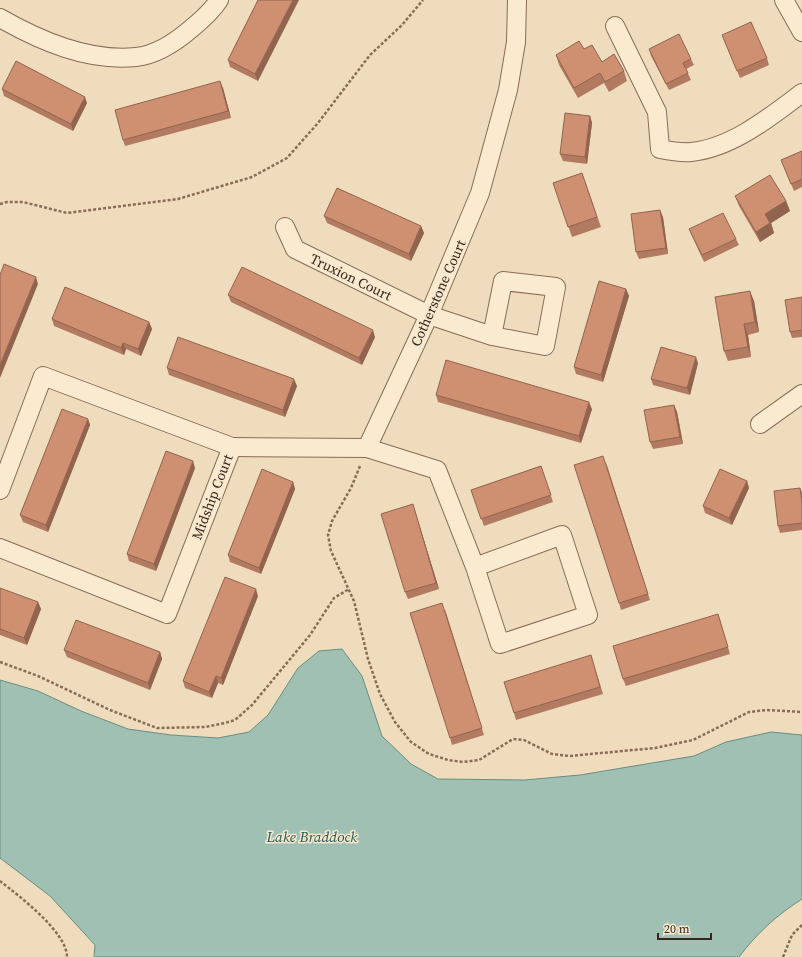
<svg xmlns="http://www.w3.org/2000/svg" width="802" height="957" viewBox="0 0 802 957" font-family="'Source Serif 4',serif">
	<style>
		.water { fill: #a1c0b4; stroke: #688e81 }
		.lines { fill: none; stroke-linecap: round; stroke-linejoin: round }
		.minor-casing { stroke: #886c56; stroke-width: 20 }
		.path { stroke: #886c56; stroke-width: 2.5; stroke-dasharray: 3 2; stroke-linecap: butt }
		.minor { stroke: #faead0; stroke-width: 18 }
		.wall { fill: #b27b61 }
		.shaded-wall { fill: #91644f }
		.building { fill: #cf8f71; stroke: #91644f }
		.labels { text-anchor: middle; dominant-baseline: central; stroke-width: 3; stroke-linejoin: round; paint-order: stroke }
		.street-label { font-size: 14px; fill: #36261b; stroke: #f7e7cd }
		.water-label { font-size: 15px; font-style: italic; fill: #295750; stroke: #f7e7cd }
	</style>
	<rect width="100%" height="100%" fill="#efdcbd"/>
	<path class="water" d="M 342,649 L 362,676 L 382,736 L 411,764 L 438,779 L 525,780 L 580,775 L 694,756 L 726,742 L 771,732 L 802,735 L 802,899 C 777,915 757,933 739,957 L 94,957 L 95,945 L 50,896 L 0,858 L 0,680 L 38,691 L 81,711 L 128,729 L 171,735 L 218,738 L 249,732 L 268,715 L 298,668 L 319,651 Z"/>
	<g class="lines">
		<g class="minor-casing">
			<g id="minor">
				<path d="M 784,0 L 802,32"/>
				<path d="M 0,18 C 40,41 88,62 136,57 C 156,55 177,41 192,28 C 203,19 212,11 219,0"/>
				<path d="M 615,26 L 657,112 L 660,149 C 670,151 680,153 691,152 C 732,148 770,117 802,93"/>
				<path d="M 285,227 L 295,249 L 429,315 L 492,336 L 545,346 L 556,287 L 503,281 L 492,336"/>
				<path d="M 760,424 L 802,394"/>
				<path d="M 232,447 L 367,448 L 429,315 L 480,193 L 508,90 L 516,42 L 517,0"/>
				<path d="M 367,448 L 437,470 L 475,567 L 500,644 L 588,615 L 562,535 L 475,567"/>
				<path d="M 0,490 L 43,376 L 232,447 L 167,614 L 0,548"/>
			</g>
		</g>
		<g class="path">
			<path d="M 0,204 L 7,202 L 23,202 L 67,213 L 178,199 L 252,177 L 287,158 L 318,123 L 370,55 L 402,25 L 423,0"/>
			<path d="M 360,466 L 351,488 L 332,521 L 328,535 L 331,551 L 354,601 L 368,659 L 380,694 L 395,722 L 411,742 L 429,754 L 448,760 L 463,762 L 479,760 L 513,739 L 524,740 L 552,754 L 569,756 L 655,748 L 693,740 L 749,712 L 767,710 L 802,712"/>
			<path d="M 0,662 L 38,676 L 110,710 L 157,728 L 205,727 L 225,723 L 235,720 L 252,705 L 310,635 L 334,598 L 349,589"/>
			<path d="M 0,881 C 19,896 67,932 67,957"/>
			<path d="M 783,957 L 792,935 L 802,925"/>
		</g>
		<use href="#minor" class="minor"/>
	</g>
	<g class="wall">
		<path d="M 258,0 L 258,81 L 230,67 L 228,60 Z"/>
		<path d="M 722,35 L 767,58 L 769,65 L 740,78 Z"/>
		<path d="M 584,49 L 602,62 L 624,71 L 627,81 L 609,92 L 604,83 L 578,98 L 559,65 L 556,55 Z"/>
		<path d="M 649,49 L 691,59 L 694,65 L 686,69 L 691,80 L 669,90 L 651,56 Z"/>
		<path d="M 223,88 L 231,118 L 125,146 L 123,140 Z"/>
		<path d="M 2,89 L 87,103 L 73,131 L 4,96 Z"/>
		<path d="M 590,116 L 592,123 L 587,164 L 563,161 L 560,154 Z"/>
		<path d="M 802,151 L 802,187 L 794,191 L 781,160 Z"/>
		<path d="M 582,173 L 601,227 L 572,237 L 553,183 Z"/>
		<path d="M 735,196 L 786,201 L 790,211 L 771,223 L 774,233 L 760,242 L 739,206 Z"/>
		<path d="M 324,216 L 421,226 L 424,233 L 411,261 L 327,223 Z"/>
		<path d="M 663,217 L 668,254 L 639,259 L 636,252 Z"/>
		<path d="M 689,229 L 736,239 L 739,245 L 704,262 L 692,236 Z"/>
		<path d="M 626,289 L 629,296 L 603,382 L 576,374 L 574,367 Z"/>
		<path d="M 228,295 L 375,337 L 362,365 L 231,302 Z"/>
		<path d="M 802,297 L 802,337 L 792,338 L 790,332 Z"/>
		<path d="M 754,301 L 759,332 L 748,335 L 751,357 L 728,361 L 724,351 Z"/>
		<path d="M 52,319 L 149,322 L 152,329 L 141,356 L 126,349 L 124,355 L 54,326 Z"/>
		<path d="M 698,363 L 690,395 L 653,385 L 651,379 Z"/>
		<path d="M 167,368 L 297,386 L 285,417 L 169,375 Z"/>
		<path d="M 436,395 L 592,409 L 581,443 L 438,402 Z"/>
		<path d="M 674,405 L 677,412 L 683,444 L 653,449 L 650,442 Z"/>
		<path d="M 88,419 L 90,425 L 48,532 L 23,522 L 20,515 Z"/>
		<path d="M 606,462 L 650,600 L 621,610 L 619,603 Z"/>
		<path d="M 541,466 L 553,502 L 484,526 L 471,490 Z"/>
		<path d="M 195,468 L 156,571 L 129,561 L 127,554 Z"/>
		<path d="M 747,481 L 749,488 L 732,525 L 705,513 L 703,506 Z"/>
		<path d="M 293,482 L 295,489 L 261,574 L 230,562 L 228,555 Z"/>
		<path d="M 800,488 L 802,492 L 802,530 L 780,533 L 778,526 Z"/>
		<path d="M 415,511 L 439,589 L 408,599 L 405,592 Z"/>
		<path d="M 0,588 L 38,602 L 41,609 L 27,645 L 0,635 Z"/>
		<path d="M 258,596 L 223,685 L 218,683 L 212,698 L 185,688 L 183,681 Z"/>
		<path d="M 445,609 L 484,735 L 452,745 L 450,738 Z"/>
		<path d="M 718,614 L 730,654 L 626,686 L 623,679 Z"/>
		<path d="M 64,650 L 160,652 L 162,659 L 150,690 L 67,657 Z"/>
		<path d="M 591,655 L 603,694 L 516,720 L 514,713 Z"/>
	</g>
	<g class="shaded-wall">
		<path d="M 293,0 L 299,0 L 258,81 L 255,74 Z"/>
		<path d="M 220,81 L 223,88 L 231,118 L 228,111 Z"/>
		<path d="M 85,97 L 87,103 L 73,131 L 71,124 Z"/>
		<path d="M 590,116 L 592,123 L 587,164 L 585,157 Z"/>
		<path d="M 786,201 L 790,211 L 771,223 L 774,233 L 760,242 L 756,232 L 765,214 Z"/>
		<path d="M 660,210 L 663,217 L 668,254 L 666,248 Z"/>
		<path d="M 421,226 L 424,233 L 411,261 L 409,254 Z"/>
		<path d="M 36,277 L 38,284 L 0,378 L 0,365 Z"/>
		<path d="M 626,289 L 629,296 L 603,382 L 601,375 Z"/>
		<path d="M 750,291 L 754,301 L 759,332 L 755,322 Z"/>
		<path d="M 149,322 L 152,329 L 141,356 L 138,349 Z"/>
		<path d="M 744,324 L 748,335 L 751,357 L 748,347 Z"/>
		<path d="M 373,330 L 375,337 L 362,365 L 359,358 Z"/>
		<path d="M 123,343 L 126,349 L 124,355 L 121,348 Z"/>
		<path d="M 696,357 L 698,363 L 690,395 L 687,388 Z"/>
		<path d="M 294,379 L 297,386 L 285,417 L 283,410 Z"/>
		<path d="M 589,402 L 592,409 L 581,443 L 579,436 Z"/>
		<path d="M 674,405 L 677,412 L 683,444 L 680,437 Z"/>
		<path d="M 88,419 L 90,425 L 48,532 L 46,525 Z"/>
		<path d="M 193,461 L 195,468 L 156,571 L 154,564 Z"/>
		<path d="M 747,481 L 749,488 L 732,525 L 729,518 Z"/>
		<path d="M 293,482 L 295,489 L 261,574 L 259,568 Z"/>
		<path d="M 413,504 L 415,511 L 439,589 L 436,583 Z"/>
		<path d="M 256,589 L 258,596 L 223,685 L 221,678 Z"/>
		<path d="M 38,602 L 41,609 L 27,645 L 24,638 Z"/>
		<path d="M 160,652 L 162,659 L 150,690 L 148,683 Z"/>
		<path d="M 216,676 L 218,683 L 212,698 L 209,692 Z"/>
	</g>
	<g class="building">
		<path d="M 258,0 L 293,0 L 255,74 L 228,60 Z"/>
		<path d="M 751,22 L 767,58 L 737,71 L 722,35 Z"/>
		<path d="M 679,34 L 691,59 L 683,63 L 688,73 L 666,84 L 649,49 Z"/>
		<path d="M 579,41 L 584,49 L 592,45 L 602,62 L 614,54 L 624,71 L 605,82 L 600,73 L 574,88 L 556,55 Z"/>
		<path d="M 16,61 L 85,97 L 71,124 L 2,89 Z"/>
		<path d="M 220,81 L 228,111 L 123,140 L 115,110 Z"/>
		<path d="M 565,113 L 590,116 L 585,157 L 560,154 Z"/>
		<path d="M 802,151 L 802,179 L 791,184 L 781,160 Z"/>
		<path d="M 582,173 L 597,217 L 568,227 L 553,183 Z"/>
		<path d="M 770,175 L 786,201 L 765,214 L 770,223 L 756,232 L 735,196 Z"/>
		<path d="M 337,188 L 421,226 L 409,254 L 324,216 Z"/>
		<path d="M 660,210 L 666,248 L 636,252 L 631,214 Z"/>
		<path d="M 723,213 L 736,239 L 702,255 L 689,229 Z"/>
		<path d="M 4,264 L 36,277 L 0,365 L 0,275 Z"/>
		<path d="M 242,267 L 373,330 L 359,358 L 228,295 Z"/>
		<path d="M 599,281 L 626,289 L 601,375 L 574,367 Z"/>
		<path d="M 65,287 L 149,322 L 138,349 L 123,343 L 121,348 L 52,319 Z"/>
		<path d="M 750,291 L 755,322 L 744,324 L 748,347 L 724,351 L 715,297 Z"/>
		<path d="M 802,297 L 802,330 L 790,332 L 785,300 Z"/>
		<path d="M 178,337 L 294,379 L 283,410 L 167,368 Z"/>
		<path d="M 661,347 L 696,357 L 687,388 L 651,379 Z"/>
		<path d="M 446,360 L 589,402 L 579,436 L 436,395 Z"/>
		<path d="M 674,405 L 680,437 L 650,442 L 644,410 Z"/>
		<path d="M 62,409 L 88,419 L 46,525 L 20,515 Z"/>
		<path d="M 166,451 L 193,461 L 154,564 L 127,554 Z"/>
		<path d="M 603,456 L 648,594 L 619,603 L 574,465 Z"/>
		<path d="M 541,466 L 551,495 L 481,519 L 471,490 Z"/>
		<path d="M 262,469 L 293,482 L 259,568 L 228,555 Z"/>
		<path d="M 720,469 L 747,481 L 729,518 L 703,506 Z"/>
		<path d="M 800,488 L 802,502 L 802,523 L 778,526 L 774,491 Z"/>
		<path d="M 413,504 L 436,583 L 405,592 L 381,514 Z"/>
		<path d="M 225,577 L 256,589 L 221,678 L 216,676 L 209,692 L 183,681 Z"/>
		<path d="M 0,588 L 38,602 L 24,638 L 0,629 Z"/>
		<path d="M 442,603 L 482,728 L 450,738 L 410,613 Z"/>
		<path d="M 718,614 L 728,647 L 623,679 L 613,646 Z"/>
		<path d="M 76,620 L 160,652 L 148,683 L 64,650 Z"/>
		<path d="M 591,655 L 600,687 L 514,713 L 504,682 Z"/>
	</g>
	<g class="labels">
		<g class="street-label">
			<text transform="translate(351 277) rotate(26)">Truxion Court</text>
			<text transform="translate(438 293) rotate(-66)">Cotherstone Court</text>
			<text transform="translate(212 497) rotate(-69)">Midship Court</text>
		</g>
		<g class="water-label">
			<text x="312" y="836">Lake Braddock</text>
		</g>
	</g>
	<path d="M658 933v6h53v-6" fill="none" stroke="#36261b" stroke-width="2"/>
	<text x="664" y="933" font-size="12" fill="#36261b" stroke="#f7e7cd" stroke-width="3" paint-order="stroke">20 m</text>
</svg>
